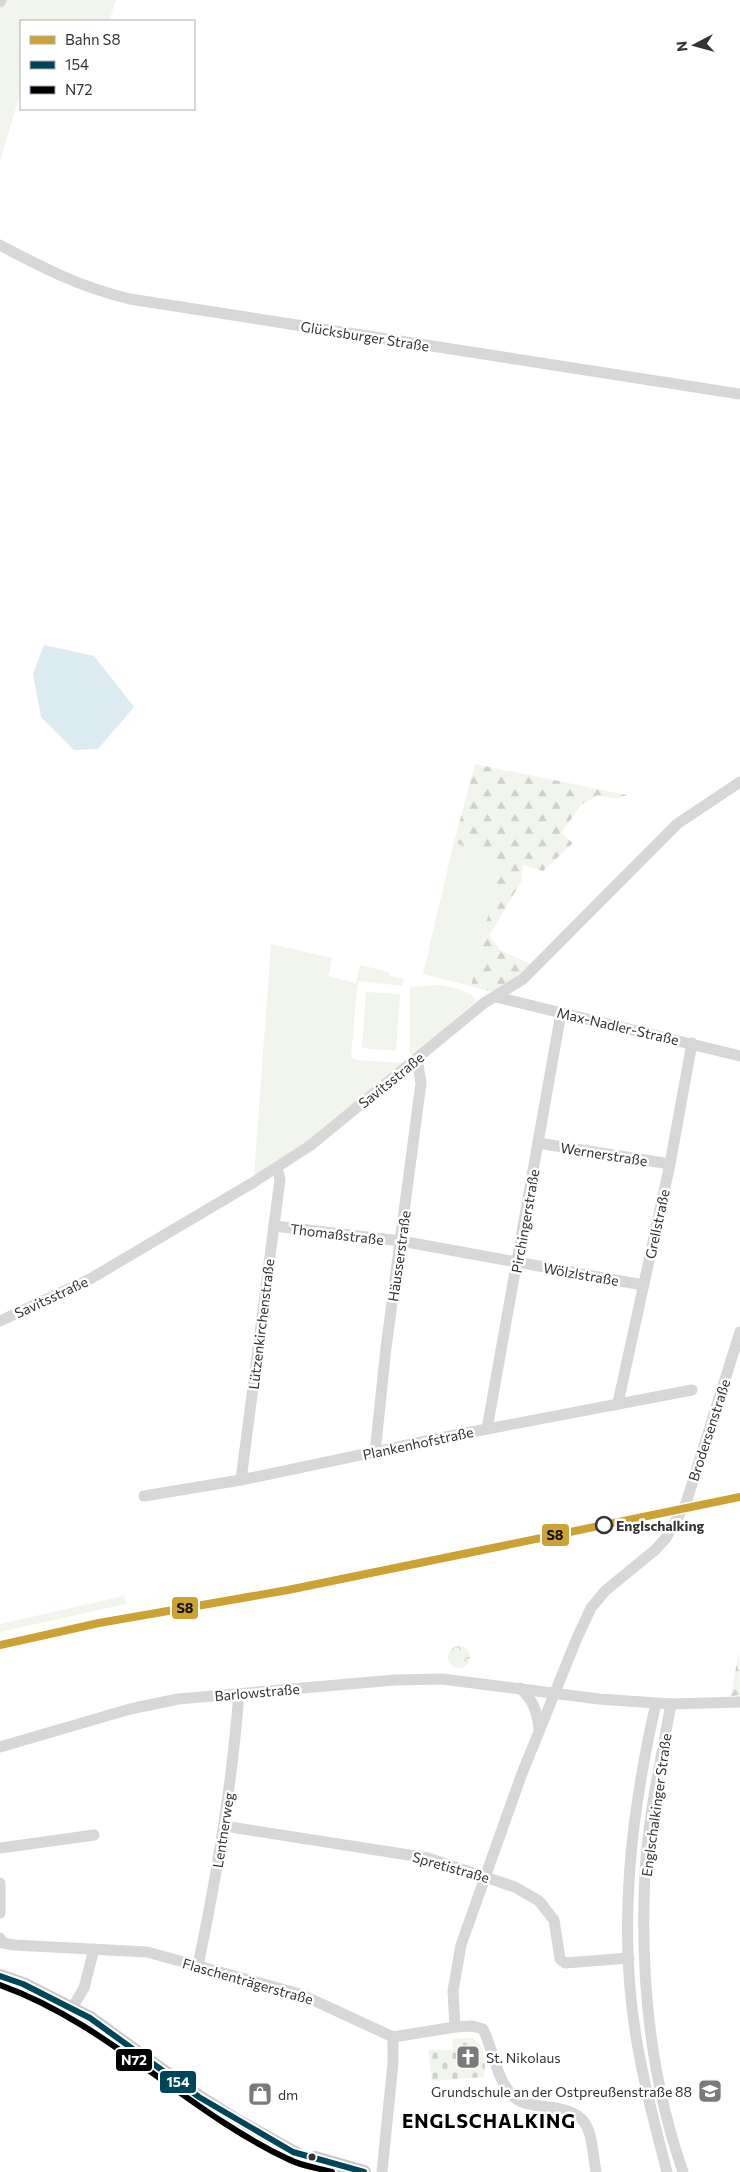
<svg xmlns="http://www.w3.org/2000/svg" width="740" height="2172" viewBox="0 0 740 2172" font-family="Commissioner,sans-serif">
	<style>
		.grass { fill: #f1f5ed }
		.forest { fill: url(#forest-firs) }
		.cemetery { fill: url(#cemetery-stones) }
		.park { fill: url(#park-crowns) }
		.water { fill: #ddebf3 }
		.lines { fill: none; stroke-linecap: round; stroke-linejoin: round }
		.minor { stroke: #d7d7d7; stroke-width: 11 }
		.major { stroke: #cacaca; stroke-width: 14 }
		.bus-1-casing { stroke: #fff; stroke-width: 10 }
		.bus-2-casing { stroke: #fff; stroke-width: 10 }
		.bus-1 { stroke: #00465a; stroke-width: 6 }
		.bus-2 { stroke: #000; stroke-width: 6 }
		.rail-1-casing { stroke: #fff; stroke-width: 11 }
		.rail-1 { stroke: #cca234; stroke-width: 8 }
		.stop-dot { fill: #fff; stroke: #333; stroke-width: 2.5 }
		.bus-dot { fill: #333; stroke: #fff; stroke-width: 2 }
		.labels { text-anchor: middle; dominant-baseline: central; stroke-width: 5; stroke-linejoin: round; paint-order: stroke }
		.street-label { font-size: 14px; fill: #333; stroke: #fff }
		.stop-label { font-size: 14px; font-weight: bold; fill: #333; stroke: #fff; text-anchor: start }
		.poi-label { font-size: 14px; fill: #333; stroke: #fff; text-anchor: start }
		.district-label { font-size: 19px; font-weight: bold; letter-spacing: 1px; fill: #000; stroke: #fff }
		.line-badge { stroke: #fff; stroke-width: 2 }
		.badge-label { font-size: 14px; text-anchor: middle; font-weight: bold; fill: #fff }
		.pale-badge-label { font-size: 14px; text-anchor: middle; font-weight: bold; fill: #111 }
	</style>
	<defs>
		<pattern id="forest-firs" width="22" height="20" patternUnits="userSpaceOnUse" patternTransform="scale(1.25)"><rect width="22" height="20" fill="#f1f5ed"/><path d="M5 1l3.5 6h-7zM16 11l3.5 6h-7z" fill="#cfd2cc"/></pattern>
		<pattern id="cemetery-stones" width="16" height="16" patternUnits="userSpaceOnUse" patternTransform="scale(1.25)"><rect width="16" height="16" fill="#f1f5ed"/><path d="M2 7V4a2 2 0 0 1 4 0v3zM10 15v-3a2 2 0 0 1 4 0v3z" fill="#cfd2cc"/></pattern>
		<pattern id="park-crowns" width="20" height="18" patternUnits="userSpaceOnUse" patternTransform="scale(1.25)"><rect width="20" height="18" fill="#f1f5ed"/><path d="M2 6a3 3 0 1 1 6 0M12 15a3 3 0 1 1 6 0" fill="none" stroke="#cfd2cc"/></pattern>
	</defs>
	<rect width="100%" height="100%" fill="#fff"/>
	<g class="grass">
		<path d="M 4,0 L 116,0 L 109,21 L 21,21 L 21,90 L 15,88 L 21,91 L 0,161 L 0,9 Z"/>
		<path d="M 454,842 L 501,862 L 471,986 L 423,974 Z"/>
		<path d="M 271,944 L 332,958 L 328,976 L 356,983 L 360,965 L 389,972 L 389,976 L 404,979 L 402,986 L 359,981 L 357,988 L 351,1057 L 356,1060 L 404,1063 L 308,1141 L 254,1177 Z"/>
		<path d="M 441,985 C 452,988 472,990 476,1001 L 410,1058 L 410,987 Z"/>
		<path d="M 366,992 L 400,994 L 396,1051 L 362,1048 Z"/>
		<path d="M 124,1596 L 126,1604 L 0,1632 L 0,1624 Z"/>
	</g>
	<g class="forest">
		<path d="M 475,764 L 627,795 L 616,799 L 598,795 L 581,805 L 561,833 L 573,843 L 543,871 L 523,865 L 521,882 L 489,936 L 500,950 L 532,965 L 497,993 L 471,986 L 501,862 L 454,842 Z"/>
		<path d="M 739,1650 L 740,1695 L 731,1696 Z"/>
	</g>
	<path class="cemetery" d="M 472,2038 C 486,2045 486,2063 484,2077 L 432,2081 L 428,2050 L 453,2050 L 452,2039 Z"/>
	<circle class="park" cx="459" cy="1657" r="11"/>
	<path class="water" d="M 44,645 L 94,656 L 134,707 L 98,749 L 74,750 L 41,717 L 33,674 Z"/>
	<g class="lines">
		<g class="minor">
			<path d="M 0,2 L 1,0"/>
			<path d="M 0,245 C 45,269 80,287 130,299 L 740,394"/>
			<path d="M 496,997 L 740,1056"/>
			<path d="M 538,1143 L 670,1164"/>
			<path d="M 274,1226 L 401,1241 L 643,1285"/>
			<path d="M 0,1321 L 90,1279 L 254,1182 L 311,1145 L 484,1003 L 523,979 L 677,824 L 740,782"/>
			<path d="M 618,1403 L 670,1164 L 692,1043"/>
			<path d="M 487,1429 L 561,1013"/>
			<path d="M 375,1453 L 386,1348 L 421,1083 L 417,1059"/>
			<path d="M 241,1480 L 280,1179 L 277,1168"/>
			<path d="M 144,1496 L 241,1480 L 445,1437 L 692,1390"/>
			<path d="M 520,1688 C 533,1700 537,1711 539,1728"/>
			<path d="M 656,1703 C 631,1813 617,1929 637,2042 C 644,2086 656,2129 667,2172"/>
			<path d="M 671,1704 C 661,1760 648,1816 645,1873 C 640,1972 650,2077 683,2172"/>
			<path d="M 0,1747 L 130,1709 L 178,1699 L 395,1680 L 442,1679 L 599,1699 L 671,1704 L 740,1702"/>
			<path d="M 224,1826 L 428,1858 L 515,1887 L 539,1901 L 554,1920 L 560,1959 L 565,1963 L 629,1958"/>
			<path d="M 0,1848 L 94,1835"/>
			<path d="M 0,1883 L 0,1913"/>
			<path d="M 0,1938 L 3,1943 L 14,1945 L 147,1952 L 300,1994 L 393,2037 L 455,2027 L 472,2026 L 483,2029 C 494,2051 496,2081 515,2098 C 522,2104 533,2105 541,2106 C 593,2111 589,2127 596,2172"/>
			<path d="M 198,1965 C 217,1875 232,1785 239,1693"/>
			<path d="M 72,2008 L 84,1988 L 94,1949"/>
			<path d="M 455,2027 L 453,1991 L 461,1945 L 521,1776 L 577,1638 L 591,1608 L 605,1591 L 655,1550 L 666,1538 L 686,1503 L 740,1332"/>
			<path d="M 382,2172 L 393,2063 L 393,2037"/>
		</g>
		<g class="major">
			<path d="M 0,1976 L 23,1984 L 90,2018 L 199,2097 L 234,2119 L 329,2172"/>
			<path d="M 315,2158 L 364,2172"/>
		</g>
		<g class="bus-1-casing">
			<path id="bus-1" d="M 0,1976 L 23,1984 L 90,2018 L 199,2097 L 293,2152 L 364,2172"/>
		</g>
		<g class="bus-2-casing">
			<path id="bus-2" d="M 0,1985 C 107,2023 186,2111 288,2159 C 301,2166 318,2168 332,2172"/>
		</g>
		<use href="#bus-1" class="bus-1"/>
		<use href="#bus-2" class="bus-2"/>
		<g class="rail-1-casing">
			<path id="rail-1" d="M 0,1645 L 99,1623 L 288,1590 L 740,1497"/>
		</g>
		<use href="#rail-1" class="rail-1"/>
	</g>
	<defs>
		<g id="church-square" transform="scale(1.25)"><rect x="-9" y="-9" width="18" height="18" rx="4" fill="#7a7a7a" stroke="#fff"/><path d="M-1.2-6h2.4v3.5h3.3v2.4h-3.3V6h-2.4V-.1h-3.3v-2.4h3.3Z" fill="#fff"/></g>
		<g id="school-square" transform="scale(1.25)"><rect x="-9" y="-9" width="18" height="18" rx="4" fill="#7a7a7a" stroke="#fff"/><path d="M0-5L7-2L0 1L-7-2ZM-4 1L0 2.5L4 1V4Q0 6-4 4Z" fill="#fff"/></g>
		<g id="shop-square" transform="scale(1.25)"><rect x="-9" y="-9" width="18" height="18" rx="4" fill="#7a7a7a" stroke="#fff"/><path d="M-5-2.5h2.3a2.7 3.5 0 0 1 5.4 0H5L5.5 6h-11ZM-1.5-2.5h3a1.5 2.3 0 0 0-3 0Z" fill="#fff"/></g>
	</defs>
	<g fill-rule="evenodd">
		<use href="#church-square" x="468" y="2057"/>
		<use href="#school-square" x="710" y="2091"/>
		<use href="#shop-square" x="260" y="2094"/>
	</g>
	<circle class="stop-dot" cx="604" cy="1525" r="8"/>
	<circle class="bus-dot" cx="312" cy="2157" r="4.5"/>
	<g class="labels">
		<g class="street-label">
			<text transform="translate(365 336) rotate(9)">Glücksburger Straße</text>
			<text transform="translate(618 1026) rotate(13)">Max-Nadler-Straße</text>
			<text transform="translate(391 1080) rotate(-39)">Savitsstraße</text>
			<text transform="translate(604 1154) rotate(9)">Wernerstraße</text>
			<text transform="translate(525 1221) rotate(-80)">Pirchingerstraße</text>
			<text transform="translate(657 1224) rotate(-78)">Grellstraße</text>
			<text transform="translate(337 1234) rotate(7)">Thomaßstraße</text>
			<text transform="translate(399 1256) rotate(-82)">Häusserstraße</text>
			<text transform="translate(581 1274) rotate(10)">Wölzlstraße</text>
			<text transform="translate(51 1297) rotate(-25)">Savitsstraße</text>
			<text transform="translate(261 1324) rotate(-83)">Lützenkirchenstraße</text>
			<text transform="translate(709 1430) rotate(-72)">Brodersenstraße</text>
			<text transform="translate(418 1443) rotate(-12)">Plankenhofstraße</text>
			<text transform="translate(257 1692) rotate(-5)">Barlowstraße</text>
			<text transform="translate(656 1805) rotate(-82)">Englschalkinger Straße</text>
			<text transform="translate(223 1830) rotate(-81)">Lentnerweg</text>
			<text transform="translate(451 1867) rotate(16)">Spretistraße</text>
			<text transform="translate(248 1981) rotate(16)">Flaschenträgerstraße</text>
		</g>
		<g class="stop-label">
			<text x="616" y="1525">Englschalking</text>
		</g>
		<g class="poi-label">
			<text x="486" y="2057">St. Nikolaus</text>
			<text x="692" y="2091" text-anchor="end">Grundschule an der Ostpreußenstraße 88</text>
			<text x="278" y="2094">dm</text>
		</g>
		<g class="district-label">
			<text x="489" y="2120">ENGLSCHALKING</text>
		</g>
	</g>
	<g class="line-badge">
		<rect x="541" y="1523" width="29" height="24" rx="5" fill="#cca234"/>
		<rect x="171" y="1596" width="28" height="24" rx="5" fill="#cca234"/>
		<rect x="115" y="2048" width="38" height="24" rx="5" fill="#000"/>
		<rect x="159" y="2070" width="38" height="24" rx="5" fill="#00465a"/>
	</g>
	<g class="badge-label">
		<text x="134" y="2065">N72</text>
		<text x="178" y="2087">154</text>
	</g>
	<g class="pale-badge-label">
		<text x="555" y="1540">S8</text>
		<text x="185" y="1613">S8</text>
	</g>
	<rect x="20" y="20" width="175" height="90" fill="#ffffff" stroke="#adadad"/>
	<rect x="30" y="36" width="25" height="8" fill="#cca234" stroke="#adadad"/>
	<text x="65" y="45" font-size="15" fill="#333333">Bahn S8</text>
	<rect x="30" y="61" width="25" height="8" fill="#00465a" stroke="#adadad"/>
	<text x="65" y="70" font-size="15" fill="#333333">154</text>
	<rect x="30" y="86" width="25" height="8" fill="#000000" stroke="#adadad"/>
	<text x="65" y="95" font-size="15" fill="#333333">N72</text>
	<g transform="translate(695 45) rotate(264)" stroke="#ffffff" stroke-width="4" paint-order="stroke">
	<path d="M0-4L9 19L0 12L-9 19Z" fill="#333333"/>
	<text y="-8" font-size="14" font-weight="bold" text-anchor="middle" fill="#333333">N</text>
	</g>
</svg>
